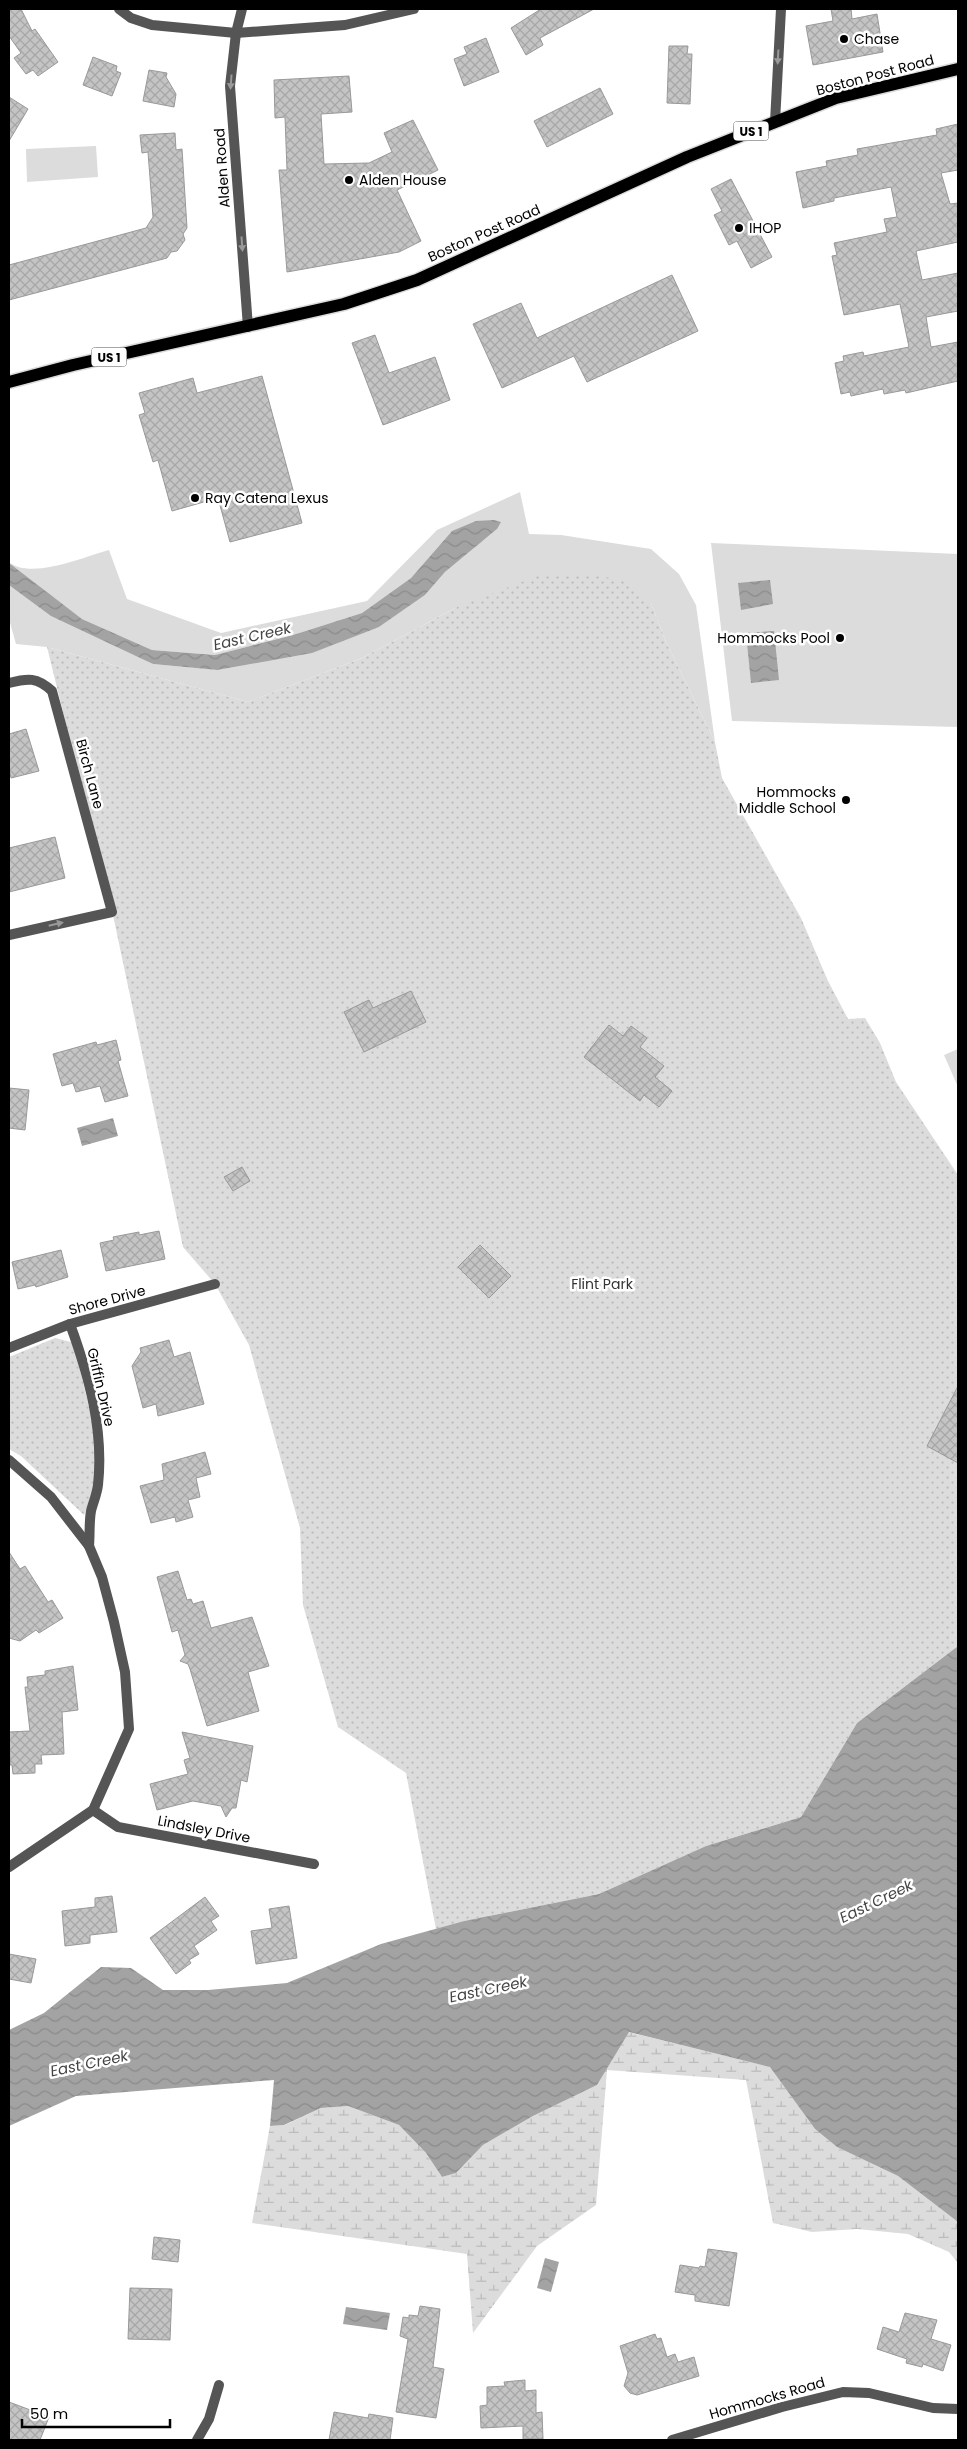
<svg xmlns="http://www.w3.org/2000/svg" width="967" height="2449" viewBox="0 0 967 2449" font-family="Poppins,sans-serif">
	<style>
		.grass { fill: #dcdcdc }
		.wetland { fill: url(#wetland-marsh) }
		.park { fill: url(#park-dots) }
		.water { fill: url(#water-waves) }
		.building { fill: url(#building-cross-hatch); stroke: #999 }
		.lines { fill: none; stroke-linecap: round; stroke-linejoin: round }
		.primary-casing { stroke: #dbdbdb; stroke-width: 15 }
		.street { stroke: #555; stroke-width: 10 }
		.primary { stroke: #000; stroke-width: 12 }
		.oneway { fill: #999 }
		.poi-dot { fill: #000; stroke: #fff; stroke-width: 2 }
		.labels { text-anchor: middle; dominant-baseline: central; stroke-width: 5; stroke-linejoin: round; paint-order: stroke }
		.shield { fill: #fff; stroke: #4c4c4c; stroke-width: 1 }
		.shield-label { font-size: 12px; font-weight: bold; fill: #000 }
		.poi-label { font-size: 14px; fill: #000; stroke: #fff; text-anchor: start }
		.street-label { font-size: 14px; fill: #000; stroke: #fff }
		.park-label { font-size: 14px; fill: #333; stroke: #fff }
		.water-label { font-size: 15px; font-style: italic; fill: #444; stroke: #fff }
	</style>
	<defs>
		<pattern id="wetland-marsh" width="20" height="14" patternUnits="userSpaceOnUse" patternTransform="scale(1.25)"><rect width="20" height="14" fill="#dcdcdc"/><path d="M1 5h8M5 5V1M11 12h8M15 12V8" fill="none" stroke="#bbb"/></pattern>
		<pattern id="park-dots" width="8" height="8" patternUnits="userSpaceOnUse" patternTransform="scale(1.25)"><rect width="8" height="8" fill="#dcdcdc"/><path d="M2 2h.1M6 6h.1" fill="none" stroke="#bbb" stroke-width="1.8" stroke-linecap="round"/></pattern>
		<pattern id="water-waves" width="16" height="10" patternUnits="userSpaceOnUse" patternTransform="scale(1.25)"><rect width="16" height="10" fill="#a3a3a3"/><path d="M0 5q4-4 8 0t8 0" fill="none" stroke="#8b8b8b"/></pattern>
		<pattern id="building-cross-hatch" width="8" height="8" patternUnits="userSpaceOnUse" patternTransform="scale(1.25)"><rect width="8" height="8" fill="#c4c4c4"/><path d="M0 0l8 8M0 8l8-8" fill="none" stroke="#a7a7a7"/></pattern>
	</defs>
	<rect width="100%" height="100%" fill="#fff"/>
	<g class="grass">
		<path d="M 96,146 L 98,177 L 27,182 L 26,149 Z"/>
		<path d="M 520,492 L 529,534 L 561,535 L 651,549 L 679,574 L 696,605 L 715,742 L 666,642 L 651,603 L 457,607 L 362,658 L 248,702 L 47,647 L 16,644 L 9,619 L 9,585 L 153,664 L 217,670 L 379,627 L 425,595 L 445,572 L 497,529 L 452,531 L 411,578 L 362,613 L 293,635 L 215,655 L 152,650 L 82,619 L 15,570 L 9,562 C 30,580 84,557 109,550 L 127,599 L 221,633 L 367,601 L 437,530 Z"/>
		<path d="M 711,543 L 958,554 L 958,727 L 732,721 Z"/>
		<path d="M 958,1049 L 958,1087 L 944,1055 Z"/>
	</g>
	<path class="wetland" d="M 628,2032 L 771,2067 L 815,2129 L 837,2147 L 898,2176 L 958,2222 L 958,2263 L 949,2252 L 908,2234 L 857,2229 L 812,2232 L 773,2223 L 746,2080 L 607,2070 L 596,2205 L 537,2246 L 473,2333 L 467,2254 L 252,2223 L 270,2126 L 285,2125 L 321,2108 L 348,2106 L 399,2125 L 426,2153 L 442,2177 L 456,2173 L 483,2145 L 533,2116 L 597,2085 Z"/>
	<g class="park">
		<path d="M 542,574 L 599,576 L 627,581 L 651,603 L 666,642 L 715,742 L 722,778 L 801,918 L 828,981 L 848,1019 L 865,1018 L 880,1043 L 896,1082 L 958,1175 L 958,1646 L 857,1723 L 801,1817 L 706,1846 L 599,1894 L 464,1921 L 436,1929 L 406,1773 L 338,1727 L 303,1605 L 300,1528 L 249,1345 L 215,1284 L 183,1247 L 113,915 L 47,647 L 248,702 L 362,658 L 457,607 Z"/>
		<path d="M 55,1338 L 71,1342 L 75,1349 L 95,1432 L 95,1487 L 84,1515 L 21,1456 L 9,1449 L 9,1357 Z"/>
	</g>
	<g class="water">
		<path d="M 494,520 L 501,522 L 497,529 L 445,572 L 425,595 L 379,627 L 312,653 L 217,670 L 153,664 L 51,616 L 9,585 L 9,563 L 82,619 L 152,650 L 215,655 L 293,635 L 362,613 L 411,578 L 452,531 L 476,521 Z"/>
		<path d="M 770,580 L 773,604 L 741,610 L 738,583 Z"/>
		<path d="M 774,631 L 779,680 L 751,683 L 746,633 Z"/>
		<path d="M 113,1118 L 118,1136 L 82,1146 L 77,1128 Z"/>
		<path d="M 958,1646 L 958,2222 L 898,2176 L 837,2147 L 815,2129 L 770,2067 L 629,2032 L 597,2085 L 533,2116 L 483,2145 L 456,2173 L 442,2177 L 426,2153 L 399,2125 L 348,2106 L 321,2108 L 284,2125 L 270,2126 L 274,2080 L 76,2096 L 9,2126 L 9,2030 L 44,2013 L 101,1967 L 131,1968 L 163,1990 L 208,1990 L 287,1983 L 381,1944 L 464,1921 L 599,1894 L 706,1846 L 801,1817 L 857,1723 Z"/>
		<path d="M 545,2258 L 559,2262 L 551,2292 L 537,2288 Z"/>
		<path d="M 346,2307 L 390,2313 L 387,2330 L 343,2324 Z"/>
	</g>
	<g class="building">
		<path d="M 9,9 L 21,9 L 32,31 L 35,29 L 58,62 L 38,76 L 33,70 L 26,74 L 14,58 L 21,53 L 9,36 Z"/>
		<path d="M 541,9 L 594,9 L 540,38 L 543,45 L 526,55 L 511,28 Z"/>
		<path d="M 831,9 L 851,9 L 852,19 L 877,14 L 883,52 L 813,65 L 806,26 L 833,21 Z"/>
		<path d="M 486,38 L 499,72 L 464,86 L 454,59 L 467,54 L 464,47 Z"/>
		<path d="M 669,46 L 688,46 L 687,54 L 692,54 L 690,104 L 667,103 Z"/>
		<path d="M 93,57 L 117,66 L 116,71 L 121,73 L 112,96 L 83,85 Z"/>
		<path d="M 149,70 L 167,73 L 166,77 L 176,94 L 174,107 L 143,101 Z"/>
		<path d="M 349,76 L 352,112 L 321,114 L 324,164 L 369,163 L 392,152 L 384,133 L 413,120 L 438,170 L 397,190 L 421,241 L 399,252 L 287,272 L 279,170 L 287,170 L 285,117 L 275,118 L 274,80 Z"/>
		<path d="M 600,88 L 613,114 L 547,147 L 534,121 Z"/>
		<path d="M 9,97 L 28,109 L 9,141 Z"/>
		<path d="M 958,124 L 958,170 L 941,173 L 950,204 L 958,203 L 958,242 L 916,251 L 922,280 L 958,273 L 958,311 L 926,317 L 931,347 L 958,342 L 958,381 L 906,393 L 905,390 L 884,394 L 883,389 L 851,396 L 850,392 L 841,394 L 835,363 L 844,361 L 843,356 L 863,352 L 864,356 L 909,347 L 900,304 L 844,315 L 832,256 L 837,255 L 834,243 L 887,232 L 884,219 L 897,217 L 891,187 L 834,198 L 834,201 L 803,208 L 796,172 L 827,166 L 826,161 L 858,155 L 857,149 L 937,135 L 936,129 Z"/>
		<path d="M 175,133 L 176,150 L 182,149 L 187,228 L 183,234 L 185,240 L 177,251 L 171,252 L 167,258 L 9,300 L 9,265 L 146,228 L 153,217 L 148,152 L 142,153 L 140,135 Z"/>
		<path d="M 731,179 L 772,257 L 751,268 L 737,241 L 729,245 L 714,215 L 722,211 L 711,189 Z"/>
		<path d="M 672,275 L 698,331 L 587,382 L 574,356 L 502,388 L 473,324 L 521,303 L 537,338 Z"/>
		<path d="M 375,335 L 389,373 L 435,357 L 450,400 L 383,425 L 352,343 Z"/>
		<path d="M 262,376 L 302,523 L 230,542 L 218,498 L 172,511 L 158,460 L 153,462 L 139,415 L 145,413 L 139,393 L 193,378 L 197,393 Z"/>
		<path d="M 26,729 L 39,771 L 11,778 L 9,769 L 9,734 Z"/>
		<path d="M 55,837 L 65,878 L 9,892 L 9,848 Z"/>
		<path d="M 411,991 L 426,1022 L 364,1052 L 344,1012 L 369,1000 L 373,1008 Z"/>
		<path d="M 609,1025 L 623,1036 L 631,1026 L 647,1038 L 640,1047 L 664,1066 L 655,1077 L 672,1091 L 659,1107 L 644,1095 L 640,1101 L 584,1057 Z"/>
		<path d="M 116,1040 L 121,1060 L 118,1061 L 128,1096 L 105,1102 L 100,1086 L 76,1092 L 73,1083 L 62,1086 L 53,1054 L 96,1042 L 97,1045 Z"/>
		<path d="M 9,1088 L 29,1090 L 25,1130 L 9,1128 Z"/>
		<path d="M 242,1167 L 250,1181 L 233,1191 L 224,1177 Z"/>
		<path d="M 159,1231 L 165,1259 L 106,1271 L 100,1243 L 114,1240 L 113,1237 L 139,1232 L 139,1235 Z"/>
		<path d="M 480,1245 L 511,1276 L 489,1298 L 458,1267 Z"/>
		<path d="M 61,1250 L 68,1277 L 36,1287 L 35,1285 L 18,1289 L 12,1262 Z"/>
		<path d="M 169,1340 L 174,1357 L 190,1352 L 204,1404 L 158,1416 L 156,1404 L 143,1408 L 132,1366 L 141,1352 L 140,1348 Z"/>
		<path d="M 958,1386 L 958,1463 L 927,1446 Z"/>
		<path d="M 205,1452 L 211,1474 L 196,1478 L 200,1497 L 188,1500 L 193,1517 L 176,1522 L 175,1517 L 151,1523 L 140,1486 L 164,1480 L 162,1464 Z"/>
		<path d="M 9,1552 L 20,1569 L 25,1566 L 48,1602 L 52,1600 L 63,1618 L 39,1633 L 36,1630 L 20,1641 L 9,1638 Z"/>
		<path d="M 178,1571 L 187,1600 L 191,1599 L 193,1604 L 203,1601 L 211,1628 L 252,1617 L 269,1666 L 248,1672 L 259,1711 L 207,1726 L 190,1669 L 188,1664 L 180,1661 L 185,1655 L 178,1630 L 172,1632 L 157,1577 Z"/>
		<path d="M 73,1666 L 78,1710 L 62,1712 L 64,1754 L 41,1755 L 42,1764 L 35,1764 L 35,1773 L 13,1774 L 12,1765 L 10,1765 L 9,1732 L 30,1731 L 25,1687 L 28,1687 L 27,1677 L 45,1675 L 45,1671 Z"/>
		<path d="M 182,1732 L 253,1746 L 247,1782 L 241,1780 L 236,1808 L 232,1808 L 226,1817 L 221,1806 L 193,1801 L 157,1810 L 150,1784 L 188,1774 L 184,1760 L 190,1758 Z"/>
		<path d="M 112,1896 L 117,1932 L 90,1935 L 90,1943 L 65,1946 L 62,1911 L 95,1907 L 95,1898 Z"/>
		<path d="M 205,1897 L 219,1916 L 211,1921 L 217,1930 L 194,1946 L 199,1954 L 189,1960 L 191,1963 L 176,1974 L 150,1938 Z"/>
		<path d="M 289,1906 L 297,1958 L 256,1964 L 251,1931 L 272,1928 L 269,1909 Z"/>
		<path d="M 9,1954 L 36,1959 L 31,1983 L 9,1979 Z"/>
		<path d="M 154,2237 L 180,2240 L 178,2262 L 152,2259 Z"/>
		<path d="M 708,2249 L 737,2253 L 729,2306 L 695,2301 L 695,2295 L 675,2292 L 680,2265 L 699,2268 L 700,2266 L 705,2267 Z"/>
		<path d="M 130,2288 L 172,2289 L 170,2340 L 128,2339 Z"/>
		<path d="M 420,2306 L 440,2309 L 433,2367 L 444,2369 L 436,2418 L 396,2412 L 408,2339 L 400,2336 L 403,2317 L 409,2318 L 409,2315 L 418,2316 Z"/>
		<path d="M 905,2313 L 937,2320 L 931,2339 L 951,2345 L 943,2371 L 923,2364 L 922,2367 L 906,2363 L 907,2359 L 877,2349 L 883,2327 L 899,2332 Z"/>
		<path d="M 655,2334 L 657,2339 L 661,2338 L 667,2357 L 675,2354 L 678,2362 L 694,2357 L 699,2376 L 637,2395 L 630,2393 L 624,2386 L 628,2373 L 620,2346 Z"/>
		<path d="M 525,2380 L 525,2391 L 536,2390 L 536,2413 L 542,2412 L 543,2439 L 523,2439 L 523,2426 L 481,2428 L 480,2406 L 487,2405 L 487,2387 L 505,2386 L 504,2382 Z"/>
		<path d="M 9,2402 L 49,2417 L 40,2440 L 9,2440 Z"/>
		<path d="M 334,2412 L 368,2418 L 369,2414 L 393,2418 L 390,2440 L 329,2440 Z"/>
	</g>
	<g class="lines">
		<g class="primary-casing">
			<path id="primary" d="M 9,382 L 73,365 L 344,304 L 417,280 L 687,157 L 836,98 L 958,69"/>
		</g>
		<g class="street">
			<path d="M 119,9 L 131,18 L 152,25 L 236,33 L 345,25 L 414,9"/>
			<path d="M 242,9 L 236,33 L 230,86 L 248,327"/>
			<path d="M 775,122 L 781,9"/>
			<path d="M 9,683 C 28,678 37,677 52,691 L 112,912 L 9,935"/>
			<path d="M 70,1324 C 89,1376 104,1430 98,1485 C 97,1494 93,1503 91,1511 C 89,1522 90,1535 89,1546"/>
			<path d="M 9,1348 L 70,1324 L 215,1284"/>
			<path d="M 9,1460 L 51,1497 L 89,1546 L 102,1577 L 114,1622 L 125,1672 L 129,1729 L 93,1810 L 9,1867"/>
			<path d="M 93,1810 L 118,1827 L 314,1864"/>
			<path d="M 197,2440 L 209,2419 L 219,2385"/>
			<path d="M 672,2440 L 782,2407 L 843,2392 L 869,2393 L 933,2408 L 958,2409"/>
		</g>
		<use href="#primary" class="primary"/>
	</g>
	<defs><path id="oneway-solid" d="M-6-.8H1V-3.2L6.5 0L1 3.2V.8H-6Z" transform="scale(1.25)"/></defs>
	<g class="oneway">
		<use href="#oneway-solid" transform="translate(778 57) rotate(93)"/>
		<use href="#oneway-solid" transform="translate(231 82) rotate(94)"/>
		<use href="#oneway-solid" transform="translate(242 244) rotate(86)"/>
		<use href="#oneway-solid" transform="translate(56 924) rotate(-13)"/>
	</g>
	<g class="poi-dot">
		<circle cx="844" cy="39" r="5"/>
		<circle cx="349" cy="180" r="5"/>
		<circle cx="739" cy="228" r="5"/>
		<circle cx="195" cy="498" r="5"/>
		<circle cx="840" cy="638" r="5"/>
		<circle cx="846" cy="800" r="5"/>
	</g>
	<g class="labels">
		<g class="shield">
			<rect x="733.5" y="121.5" width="35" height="19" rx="4"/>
			<rect x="91.5" y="347.5" width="35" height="19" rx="4"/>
		</g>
		<g class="shield-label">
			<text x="751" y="131">US 1</text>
			<text x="109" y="357">US 1</text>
		</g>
		<g class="poi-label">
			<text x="854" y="39">Chase</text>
			<text x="359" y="180">Alden House</text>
			<text x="749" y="228">IHOP</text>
			<text x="205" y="498">Ray Catena Lexus</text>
			<text x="830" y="638" text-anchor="end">Hommocks Pool</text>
			<text x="836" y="792" text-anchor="end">Hommocks<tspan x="836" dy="16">Middle School</tspan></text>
		</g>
		<g class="street-label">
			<text transform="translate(875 75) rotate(-15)">Boston Post Road</text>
			<text transform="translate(222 168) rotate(-94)">Alden Road</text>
			<text transform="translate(484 233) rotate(-24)">Boston Post Road</text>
			<text transform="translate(90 774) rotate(75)">Birch Lane</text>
			<text transform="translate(107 1300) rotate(-15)">Shore Drive</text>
			<text transform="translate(101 1387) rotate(77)">Griffin Drive</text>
			<text transform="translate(204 1829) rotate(11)">Lindsley Drive</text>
			<text transform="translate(767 2398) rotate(-16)">Hommocks Road</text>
		</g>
		<g class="park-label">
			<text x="602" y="1284">Flint Park</text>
		</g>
		<g class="water-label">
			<text transform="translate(252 636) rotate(-13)">East Creek</text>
			<text transform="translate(876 1901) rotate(-26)">East Creek</text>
			<text transform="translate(488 1989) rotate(-12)">East Creek</text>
			<text transform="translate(89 2063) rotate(-12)">East Creek</text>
		</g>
	</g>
	<rect width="967" height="2449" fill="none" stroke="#000000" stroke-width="20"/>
	<path d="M22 2419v8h148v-8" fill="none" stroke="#000000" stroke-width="2.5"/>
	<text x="30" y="2419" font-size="15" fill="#000000" stroke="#ffffff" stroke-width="4" paint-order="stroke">50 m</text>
</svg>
